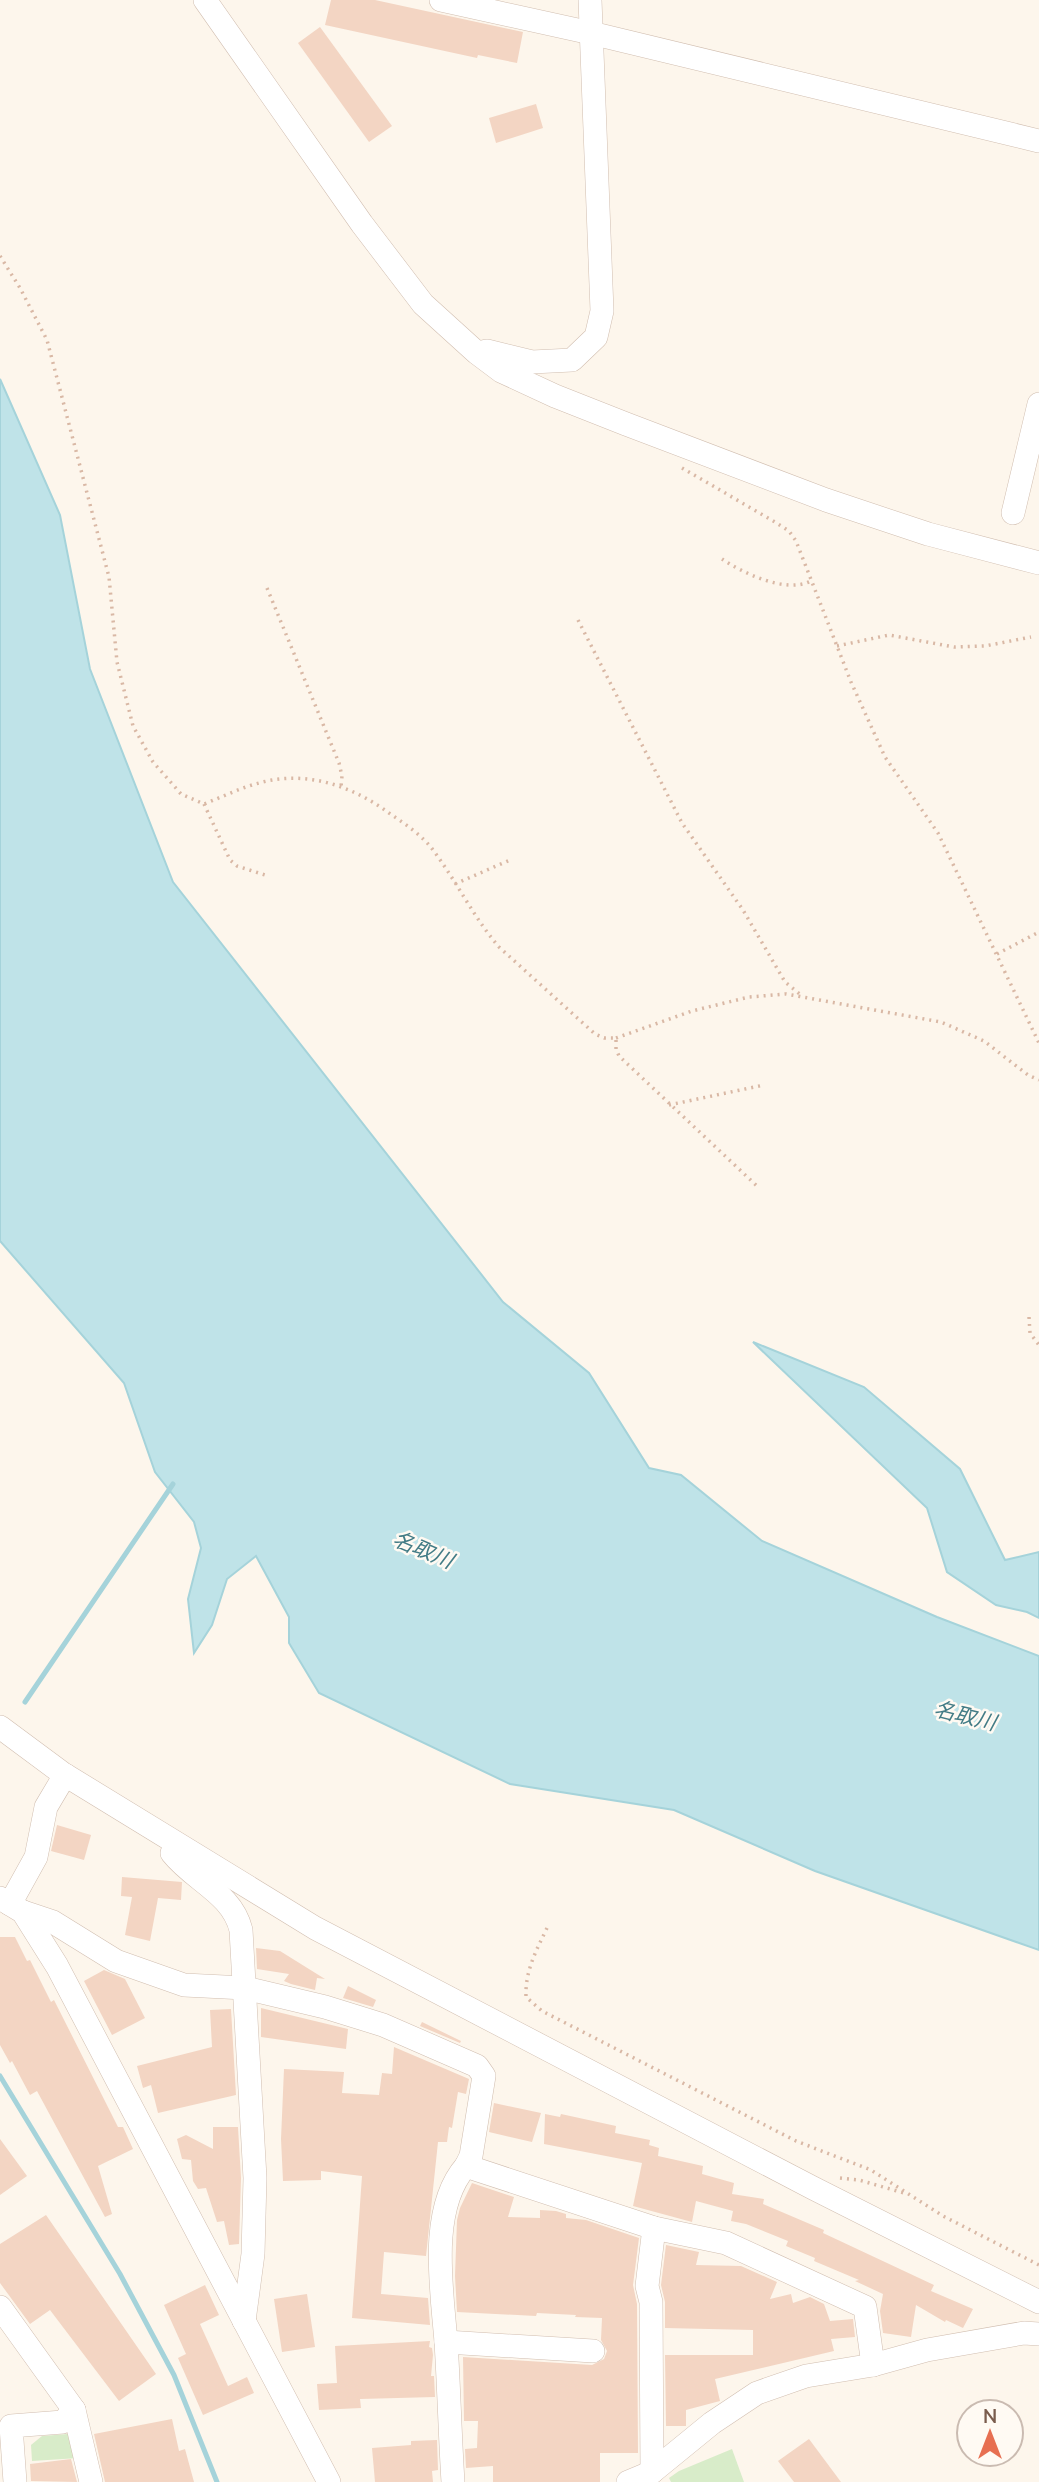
<svg xmlns="http://www.w3.org/2000/svg" width="1039" height="2482" viewBox="0 0 1039 2482" font-family="'Nunito Sans','Noto Sans JP',sans-serif">
	<style>
		.green { fill: #d8ecc9 }
		.water { fill: #bfe3e8; stroke: #a5d3da; stroke-width: 2 }
		.lines { fill: none; stroke-linecap: round; stroke-linejoin: round }
		.stream { stroke: #a5d3da; stroke-width: 5 }
		.building { fill: #f3d5c3 }
		.minor-casing { stroke: #d1beb0; stroke-width: 24 }
		.path { stroke: #d9b8a5; stroke-width: 3.5; stroke-dasharray: 2 5; stroke-linecap: butt }
		.minor { stroke: #fff; stroke-width: 23 }
		.labels { text-anchor: middle; dominant-baseline: central; stroke-width: 5; stroke-linejoin: round; paint-order: stroke }
		.water-label { font-size: 21px; font-style: italic; fill: #437c86; stroke: #fffaf3 }
	</style>
	<rect width="100%" height="100%" fill="#fdf6ec"/>
	<g class="green">
		<path d="M 68,2434 L 79,2458 L 32,2461 L 31,2445 L 42,2436 Z"/>
		<path d="M 732,2449 L 744,2482 L 671,2482 L 669,2478 L 679,2471 Z"/>
	</g>
	<g class="water">
		<path d="M 0,379 L 60,515 L 90,669 L 173,882 L 503,1302 L 589,1373 L 649,1468 L 681,1475 L 762,1541 L 937,1617 L 1039,1656 L 1039,1950 L 815,1871 L 674,1810 L 510,1784 L 319,1693 L 289,1643 L 289,1617 L 256,1556 L 227,1579 L 212,1625 L 194,1653 L 188,1599 L 201,1548 L 194,1522 L 155,1472 L 124,1383 L 0,1241 Z"/>
		<path d="M 753,1342 L 864,1387 L 960,1469 L 1005,1560 L 1039,1552 L 1039,1618 L 1027,1612 L 996,1605 L 947,1572 L 927,1508 Z"/>
	</g>
	<g class="lines">
		<g class="stream">
			<path d="M 25,1702 L 173,1484"/>
			<path d="M 0,2076 L 120,2274 L 174,2375 L 217,2482"/>
		</g>
	</g>
	<g class="building">
		<path d="M 331,0 L 375,0 L 523,32 L 517,63 L 478,55 L 477,58 L 325,25 Z"/>
		<path d="M 320,27 L 392,126 L 369,142 L 298,43 Z"/>
		<path d="M 536,104 L 543,128 L 496,143 L 489,118 Z"/>
		<path d="M 57,1825 L 91,1835 L 84,1860 L 51,1851 Z"/>
		<path d="M 122,1877 L 182,1882 L 181,1900 L 158,1898 L 150,1941 L 125,1935 L 132,1897 L 121,1896 Z"/>
		<path d="M 0,1937 L 15,1937 L 27,1961 L 30,1960 L 51,2002 L 54,2000 L 118,2127 L 123,2127 L 133,2149 L 98,2166 L 112,2214 L 105,2217 L 37,2091 L 30,2095 L 12,2061 L 10,2063 L 0,2045 Z"/>
		<path d="M 256,1948 L 280,1951 L 325,1979 L 317,1978 L 315,1990 L 291,1984 L 284,1981 L 289,1974 L 257,1969 Z"/>
		<path d="M 104,1970 L 125,1979 L 145,2018 L 112,2035 L 84,1981 Z"/>
		<path d="M 348,1986 L 376,2000 L 373,2007 L 343,1998 Z"/>
		<path d="M 261,2008 L 348,2029 L 346,2049 L 261,2037 Z"/>
		<path d="M 231,2009 L 236,2095 L 158,2113 L 151,2085 L 143,2088 L 137,2066 L 212,2047 L 210,2010 Z"/>
		<path d="M 422,2022 L 461,2041 L 460,2043 L 420,2026 Z"/>
		<path d="M 394,2047 L 469,2079 L 466,2094 L 458,2092 L 452,2128 L 449,2127 L 447,2142 L 438,2142 L 426,2256 L 384,2252 L 381,2294 L 428,2298 L 430,2325 L 352,2318 L 362,2176 L 321,2171 L 321,2180 L 283,2181 L 281,2139 L 284,2069 L 344,2072 L 342,2093 L 379,2095 L 382,2073 L 392,2074 Z"/>
		<path d="M 494,2103 L 541,2113 L 532,2142 L 489,2132 Z"/>
		<path d="M 545,2114 L 560,2117 L 561,2114 L 616,2126 L 615,2133 L 650,2140 L 649,2145 L 659,2148 L 658,2156 L 703,2166 L 702,2174 L 734,2183 L 732,2194 L 764,2199 L 763,2204 L 824,2230 L 823,2233 L 934,2285 L 931,2291 L 973,2309 L 963,2328 L 946,2320 L 945,2322 L 916,2305 L 911,2337 L 883,2333 L 880,2311 L 883,2294 L 855,2281 L 859,2280 L 814,2261 L 815,2258 L 786,2246 L 788,2241 L 746,2224 L 731,2221 L 733,2211 L 696,2201 L 692,2222 L 633,2206 L 642,2163 L 544,2144 Z"/>
		<path d="M 213,2127 L 238,2127 L 241,2178 L 239,2244 L 229,2245 L 224,2221 L 217,2222 L 206,2188 L 198,2189 L 193,2181 L 191,2160 L 182,2159 L 177,2139 L 186,2135 L 213,2149 Z"/>
		<path d="M 0,2139 L 27,2176 L 0,2195 Z"/>
		<path d="M 472,2183 L 514,2197 L 508,2217 L 540,2218 L 540,2210 L 556,2211 L 566,2214 L 566,2218 L 586,2220 L 639,2238 L 633,2285 L 637,2304 L 638,2453 L 600,2453 L 600,2482 L 493,2482 L 493,2466 L 466,2468 L 465,2449 L 477,2448 L 478,2421 L 464,2421 L 463,2357 L 592,2365 L 604,2359 L 607,2351 L 601,2340 L 602,2318 L 575,2317 L 576,2315 L 537,2313 L 536,2316 L 457,2312 L 455,2276 L 457,2220 L 460,2208 Z"/>
		<path d="M 46,2215 L 156,2374 L 119,2401 L 50,2310 L 30,2324 L 0,2283 L 0,2244 Z"/>
		<path d="M 666,2245 L 699,2252 L 696,2265 L 741,2266 L 777,2282 L 770,2299 L 791,2294 L 793,2303 L 810,2297 L 824,2304 L 830,2321 L 853,2319 L 855,2337 L 831,2339 L 834,2351 L 715,2379 L 720,2401 L 686,2410 L 686,2426 L 666,2426 L 665,2355 L 753,2355 L 753,2330 L 665,2328 L 665,2302 L 661,2285 Z"/>
		<path d="M 205,2285 L 219,2315 L 200,2324 L 228,2386 L 247,2377 L 254,2393 L 203,2415 L 178,2358 L 186,2354 L 164,2305 Z"/>
		<path d="M 307,2294 L 315,2347 L 282,2352 L 274,2299 Z"/>
		<path d="M 430,2341 L 429,2347 L 432,2348 L 433,2355 L 431,2376 L 434,2376 L 435,2397 L 360,2399 L 361,2408 L 319,2410 L 317,2384 L 337,2383 L 335,2346 Z"/>
		<path d="M 172,2419 L 179,2451 L 185,2449 L 194,2482 L 105,2482 L 94,2434 Z"/>
		<path d="M 809,2439 L 841,2482 L 794,2482 L 778,2461 Z"/>
		<path d="M 437,2440 L 438,2470 L 432,2471 L 433,2482 L 375,2482 L 372,2448 L 411,2445 L 411,2441 Z"/>
		<path d="M 71,2459 L 77,2482 L 31,2481 L 30,2464 Z"/>
	</g>
	<g class="lines">
		<g class="minor-casing">
			<g id="minor">
				<path d="M 205,0 L 362,224 L 423,304 L 477,353 L 501,371 L 555,396 L 626,424 L 826,500 L 928,534 L 1039,563"/>
				<path d="M 441,0 L 591,33 L 1039,141"/>
				<path d="M 479,353 L 487,351 L 532,362 L 572,360 L 596,337 L 602,311 L 590,0"/>
				<path d="M 1013,513 L 1039,404"/>
				<path d="M 0,1727 L 62,1773 L 315,1928 L 813,2188 L 1039,2302"/>
				<path d="M 172,1853 C 194,1881 232,1893 241,1930 L 255,2178 L 253,2254 L 244,2321"/>
				<path d="M 0,1898 L 23,1912 L 57,1966 L 329,2482"/>
				<path d="M 10,1904 L 36,1857 L 46,1807 L 65,1775"/>
				<path d="M 23,1912 L 53,1922 L 116,1961 L 184,1985 L 245,1988 L 325,2007 L 383,2025 L 477,2066 L 484,2076 L 471,2156 L 466,2166"/>
				<path d="M 0,2307 L 74,2410 L 91,2482"/>
				<path d="M 446,2342 L 593,2351"/>
				<path d="M 652,2472 L 651,2302 L 647,2286 L 654,2228"/>
				<path d="M 15,2482 L 11,2426 L 63,2422 L 74,2410"/>
				<path d="M 453,2482 C 450,2436 449,2389 446,2342 C 442,2290 428,2209 466,2166 L 654,2228 L 726,2243 L 865,2307 L 873,2365"/>
				<path d="M 628,2482 L 652,2472 L 712,2423 L 757,2393 L 806,2376 L 873,2365 L 927,2350 L 1024,2333 L 1039,2334"/>
			</g>
		</g>
		<g class="path">
			<path d="M 0,256 L 20,288 L 47,340 L 109,577 L 117,662 L 133,726 L 153,762 L 181,794 L 204,804 C 222,797 240,788 259,783 C 305,770 351,785 389,813 C 405,824 422,835 433,850 C 457,882 474,918 499,947 L 595,1034 L 604,1038 L 616,1038 L 616,1049 L 619,1056 L 758,1187"/>
			<path d="M 682,468 L 775,522 L 789,531 L 796,541 L 851,682 L 885,757 L 938,833 L 1039,1043"/>
			<path d="M 722,559 C 743,573 786,594 811,581"/>
			<path d="M 267,588 L 339,763 L 342,776 L 341,787"/>
			<path d="M 578,620 L 682,823 L 743,910 L 785,982 L 801,995"/>
			<path d="M 837,646 L 889,635 L 954,647 L 985,646 L 1031,637"/>
			<path d="M 204,804 L 230,860 L 237,866 L 265,875"/>
			<path d="M 455,884 L 510,860"/>
			<path d="M 997,954 L 1039,932"/>
			<path d="M 616,1038 L 692,1011 L 749,997 L 786,994 L 941,1022 L 984,1041 L 1028,1075 L 1039,1080"/>
			<path d="M 669,1105 L 764,1085"/>
			<path d="M 1029,1317 L 1030,1333 L 1039,1345"/>
			<path d="M 547,1928 C 536,1951 525,1971 526,1997 L 542,2011 L 796,2141 L 871,2170 L 943,2216 L 1039,2265"/>
			<path d="M 840,2178 L 859,2180 L 904,2193"/>
		</g>
		<use href="#minor" class="minor"/>
	</g>
	<g class="labels">
		<g class="water-label">
			<text transform="translate(423 1550) rotate(23)">名取川</text>
			<text transform="translate(965 1716) rotate(14)">名取川</text>
		</g>
	</g>
	<g transform="translate(990 2433)"><circle r="33" fill="#fffaf3" stroke="#cabbb1" stroke-width="2"/>
	<path d="M0-5L12 26L0 18L-12 26Z" fill="#e76f51"/>
	<text y="-10" font-size="19" font-weight="bold" text-anchor="middle" fill="#7a5c4d">N</text>
	</g>
</svg>
